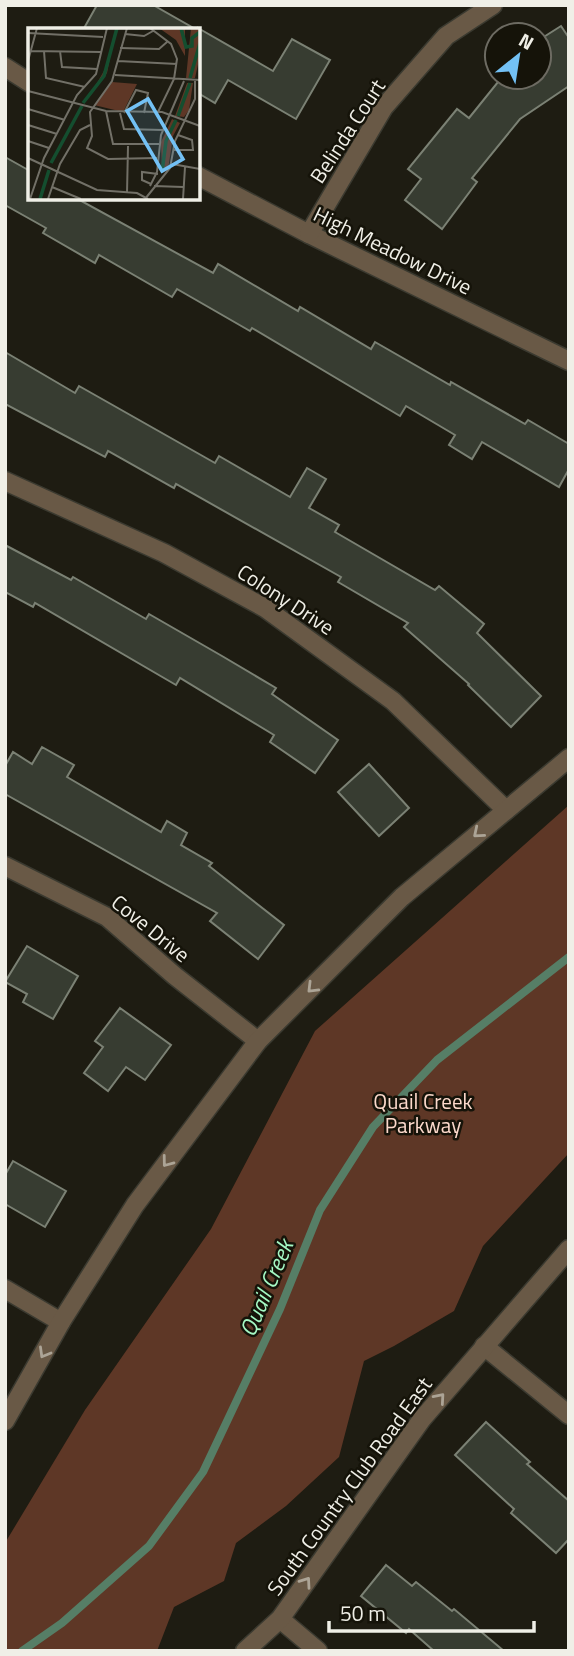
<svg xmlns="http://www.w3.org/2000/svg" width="574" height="1656" viewBox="0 0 574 1656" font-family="'Titillium Web',sans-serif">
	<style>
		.green { fill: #5e3726 }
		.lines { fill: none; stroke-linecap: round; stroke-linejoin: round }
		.stream { stroke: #567e66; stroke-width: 8 }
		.building { fill: #373c31; stroke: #7b8174; stroke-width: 2 }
		.minor-casing { stroke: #3b3a30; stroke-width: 21 }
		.minor { stroke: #695946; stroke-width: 18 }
		.oneway { stroke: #aca496 }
		.labels { text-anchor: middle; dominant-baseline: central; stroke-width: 5; stroke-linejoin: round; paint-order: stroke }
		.street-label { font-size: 21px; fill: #f0efe7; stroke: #151309 }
		.park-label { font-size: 21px; fill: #fcd9cb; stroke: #151309 }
		.water-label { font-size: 23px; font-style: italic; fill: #a5f8c4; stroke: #151309 }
		.inset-river { fill: none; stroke: #144e2f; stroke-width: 3.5 }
		.inset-road { fill: none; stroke: #727067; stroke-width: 2 }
		.view { fill: #73c1f5; fill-opacity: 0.15; stroke: #73c1f5; stroke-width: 3.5 }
		.inset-edge { fill: none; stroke: #f0efe7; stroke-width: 3.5 }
	</style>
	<rect width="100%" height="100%" fill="#1e1c12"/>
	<path class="green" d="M 569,805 L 569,1153 L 483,1246 L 454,1311 L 394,1346 L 364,1361 L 339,1457 L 286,1506 L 236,1543 L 224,1581 L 174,1607 L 157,1651 L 5,1651 L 5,1579 L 7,1576 L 5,1543 L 85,1410 L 211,1229 L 315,1031 Z"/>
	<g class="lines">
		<path class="stream" d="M 22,1651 L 62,1623 L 149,1546 L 203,1472 L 280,1309 L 320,1210 L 373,1127 L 437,1060 L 569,957"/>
	</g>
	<g class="building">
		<path d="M 97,5 L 153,5 L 197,30 L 83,30 Z"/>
		<path d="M 561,26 L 569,38 L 569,86 L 520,119 L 472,178 L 477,182 L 442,229 L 405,200 L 421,179 L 408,169 L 457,109 L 469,118 L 502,77 L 539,77 L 539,40 Z"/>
		<path d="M 198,28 L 273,71 L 292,39 L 330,60 L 296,119 L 228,80 L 215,103 L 198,93 Z"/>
		<path d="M 5,157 L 30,171 L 30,198 L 76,198 L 213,273 L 218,264 L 298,311 L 300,307 L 371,349 L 375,342 L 450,385 L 451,382 L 525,424 L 528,420 L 569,444 L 569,469 L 559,487 L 482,442 L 472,459 L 449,445 L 455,435 L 406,406 L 400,416 L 252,328 L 250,331 L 177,289 L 172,297 L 99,255 L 95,263 L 43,233 L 46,228 L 5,205 Z"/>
		<path d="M 5,352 L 75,393 L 79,386 L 215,463 L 219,456 L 290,497 L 307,468 L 326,479 L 309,508 L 339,525 L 335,532 L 435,590 L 439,586 L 484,624 L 477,633 L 541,696 L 511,727 L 468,685 L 469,684 L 404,627 L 408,623 L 338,582 L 341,577 L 176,484 L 174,488 L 108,451 L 105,457 L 5,404 Z"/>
		<path d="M 5,545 L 71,580 L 73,577 L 146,619 L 149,614 L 222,656 L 276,688 L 272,694 L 338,740 L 315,773 L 270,742 L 274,735 L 180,678 L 176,685 L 35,603 L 33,607 L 5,592 Z"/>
		<path d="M 42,747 L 74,765 L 67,777 L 161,832 L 167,821 L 187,833 L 181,845 L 212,863 L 209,866 L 284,925 L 258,959 L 210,921 L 217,913 L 5,794 L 5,766 L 13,752 L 32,764 Z"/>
		<path d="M 369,764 L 409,808 L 379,836 L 338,792 Z"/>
		<path d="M 27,946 L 78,976 L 53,1019 L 23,1002 L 27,994 L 5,982 Z"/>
		<path d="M 120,1008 L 171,1045 L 145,1080 L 126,1067 L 108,1091 L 84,1073 L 103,1047 L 95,1041 Z"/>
		<path d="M 13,1161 L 66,1191 L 45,1227 L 5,1204 L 5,1175 Z"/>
		<path d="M 486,1422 L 530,1462 L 527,1464 L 569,1501 L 569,1539 L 556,1553 L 511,1513 L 514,1509 L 455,1455 Z"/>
		<path d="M 386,1565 L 412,1586 L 416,1582 L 452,1611 L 454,1609 L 504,1651 L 434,1651 L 409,1629 L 406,1633 L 361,1596 Z"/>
	</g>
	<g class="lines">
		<g class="minor-casing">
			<g id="minor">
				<path d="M 5,67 L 30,83"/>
				<path d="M 198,176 L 309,234 L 569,361"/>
				<path d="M 309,234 L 384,107 L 446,36 L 493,5"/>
				<path d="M 5,481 L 164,553 L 265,608 L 393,701 L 506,810"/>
				<path d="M 5,866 L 107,917 L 175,976 L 258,1041"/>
				<path d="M 5,1289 L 61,1322"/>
				<path d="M 484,1346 L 569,1415"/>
				<path d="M 5,1421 L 61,1322 L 135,1205 L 258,1041 L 402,897 L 569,758"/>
				<path d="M 280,1619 L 318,1651"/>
				<path d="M 245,1651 L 280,1619 L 422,1419 L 569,1249"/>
			</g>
		</g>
		<use href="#minor" class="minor"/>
	</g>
	<defs><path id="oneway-chevron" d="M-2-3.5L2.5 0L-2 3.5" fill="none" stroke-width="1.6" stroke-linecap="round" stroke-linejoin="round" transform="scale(1.75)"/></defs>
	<g class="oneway">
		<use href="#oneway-chevron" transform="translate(478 833) rotate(140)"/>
		<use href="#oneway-chevron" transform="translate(312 988) rotate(135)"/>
		<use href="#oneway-chevron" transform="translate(167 1162) rotate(127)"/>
		<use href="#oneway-chevron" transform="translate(44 1353) rotate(120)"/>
		<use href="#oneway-chevron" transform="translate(440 1398) rotate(-49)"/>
		<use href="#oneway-chevron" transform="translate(306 1582) rotate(-55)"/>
	</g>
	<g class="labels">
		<g class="street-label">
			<text transform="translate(347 131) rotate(-57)">Belinda Court</text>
			<text transform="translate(393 250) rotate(26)">High Meadow Drive</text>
			<text transform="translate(286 599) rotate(33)">Colony Drive</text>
			<text transform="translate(151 928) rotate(39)">Cove Drive</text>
			<text transform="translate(349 1486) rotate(-54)">South Country Club Road East</text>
		</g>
		<g class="park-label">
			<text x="423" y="1101">Quail Creek<tspan x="423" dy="24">Parkway</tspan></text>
		</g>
		<g class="water-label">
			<text transform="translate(266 1288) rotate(-67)">Quail Creek</text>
		</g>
	</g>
	<g transform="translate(28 28)">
		<rect width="172" height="172" fill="#1e1c12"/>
		<path d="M 88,0 L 79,45 L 60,71 L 77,41 ZM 131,0 L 157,0 L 157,28 L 148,12 ZM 163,0 L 171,0 L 171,32 L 167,50 L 158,50 ZM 84,54 L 109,56 L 95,84 L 66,77 ZM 159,55 L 165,55 L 161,82 L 156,89 L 147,88 ZM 144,91 L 152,95 L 145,108 L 140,142 L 134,145 L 133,114 Z" fill="#5e3726"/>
		<path class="inset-river" d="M 153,0 L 158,19 L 164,18 L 164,10 L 172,4M 162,50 L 172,15M 55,75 L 76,48 L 89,0M 150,88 L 162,55M 23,135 L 54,78M 134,144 L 138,113 L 148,92M 12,171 L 21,142"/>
		<path class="inset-road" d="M 99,0 L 84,53 L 62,84 L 64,108 L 59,120 L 80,131 L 129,130M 122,0 L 143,16 L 149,31 L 146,51 L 130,84M 0,5 L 75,9M 97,6 L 116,8 L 125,3M 92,20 L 131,21 L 139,14M 2,23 L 73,24M 16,23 L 18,50 L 57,59M 32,23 L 34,39 L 69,41M 90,33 L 149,36M 87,47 L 172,52M 0,63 L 78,83 L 134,84 L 172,98M 1,63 L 0,33 L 9,0M 0,81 L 37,92M 78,83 L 85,116 L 131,116M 92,85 L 96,101 L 135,102M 96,85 L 108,62 L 120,65 L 116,85M 0,97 L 29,106M 0,113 L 21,120M 145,122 L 165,122 L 164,112 L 150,107M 0,130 L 69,162 L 109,165 L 120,171M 144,136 L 172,141M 123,156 L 114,152 L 114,144 L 130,146M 122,158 L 129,144 L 133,107 L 156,53M 126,158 L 155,159M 24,159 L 53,171M 99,165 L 100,118M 2,171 L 16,130 L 49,67 L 68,46 L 79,0M 20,171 L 32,136 L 52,102 L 62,97M 117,171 L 142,140 L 147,113 L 167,71 L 167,53M 155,171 L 157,139"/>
		<path class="view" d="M 120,71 L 155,131 L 134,143 L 99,83 Z"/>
		<rect width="172" height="172" class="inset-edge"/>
	</g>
	<rect width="574" height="1656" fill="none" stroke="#f0efe7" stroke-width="14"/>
	<g transform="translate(518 56) rotate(30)"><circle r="33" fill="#151309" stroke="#6d6b62" stroke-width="2"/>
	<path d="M0-5L12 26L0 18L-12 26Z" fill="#73c1f5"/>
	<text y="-10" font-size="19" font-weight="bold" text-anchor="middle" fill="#f0efe7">N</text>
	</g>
	<path d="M329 1621v10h205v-10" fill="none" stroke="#f0efe7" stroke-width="3.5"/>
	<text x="340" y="1621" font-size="21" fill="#f0efe7" stroke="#151309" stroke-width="5" paint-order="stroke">50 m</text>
</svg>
